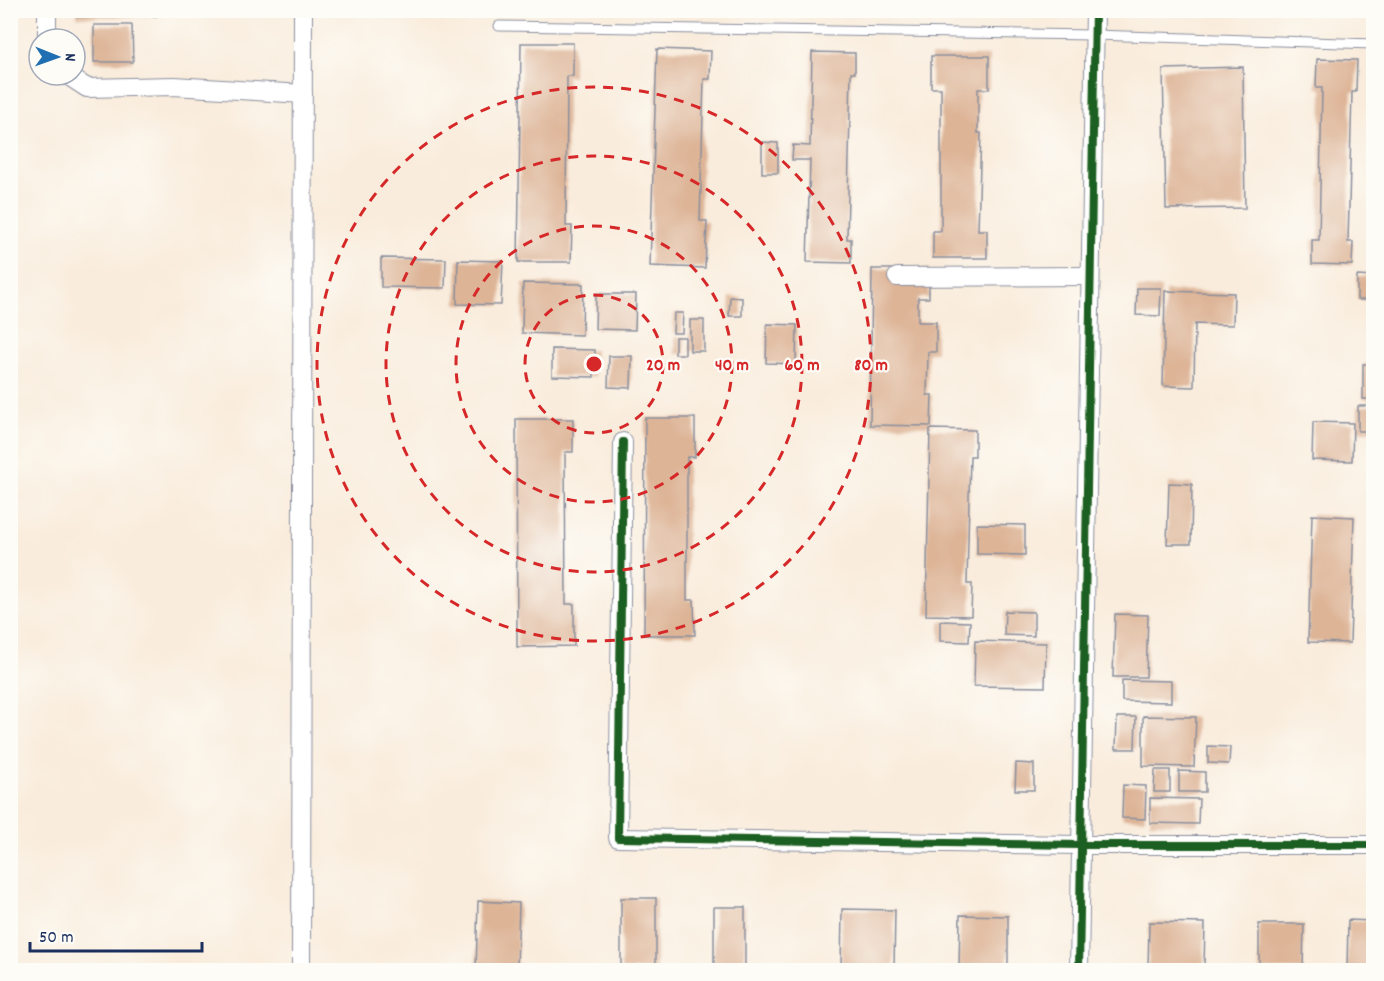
<svg xmlns="http://www.w3.org/2000/svg" width="1384" height="981" viewBox="0 0 1384 981" font-family="Dekko,sans-serif">
	<style>
		.building { fill: #ddb496 }
		.lines { fill: none; stroke-linecap: round; stroke-linejoin: round }
		.lane-casing { stroke: #8a8e9d; stroke-width: 11 }
		.street-casing { stroke: #8a8e9d; stroke-width: 20 }
		.lane { stroke: #fff; stroke-width: 9 }
		.street { stroke: #fff; stroke-width: 18 }
		.cycleway-casing { stroke: #fdfcf7; stroke-width: 11 }
		.cycleway { stroke: #1b5e20; stroke-width: 8 }
		.ring { fill: none; stroke: #d62828; stroke-width: 3; stroke-dasharray: 10 8 }
		.centre { fill: #d62828; stroke: #fdfcf7; stroke-width: 3 }
		.ring-label { font-size: 18px; text-anchor: middle; font-weight: bold; fill: #d62828; stroke: #fdfcf7; stroke-width: 4.5; stroke-linejoin: round; paint-order: stroke }
	</style>
	<rect width="100%" height="100%" fill="#fdfcf7"/>
	<filter id="ink" filterUnits="userSpaceOnUse"><feTurbulence type="fractalNoise" baseFrequency=".0167" numOctaves="2"/><feDisplacementMap in="SourceGraphic" scale="12" xChannelSelector="R" yChannelSelector="G"/><feConvolveMatrix kernelMatrix="1 2 1 2 8 2 1 2 1" color-interpolation-filters="sRGB"/></filter>
	<filter id="wash" filterUnits="userSpaceOnUse"><feTurbulence type="fractalNoise" baseFrequency=".008" numOctaves="4" result="noise"/><feDisplacementMap in="SourceGraphic" scale="24" xChannelSelector="R" yChannelSelector="G"/><feGaussianBlur stdDeviation="1.35" result="paint"/><feColorMatrix in="noise" values="0 0 0 0 0 0 0 0 0 0 0 0 0 0 0 0 0 1.4 0 .05"/><feComposite in="paint" operator="in"/></filter>
	<g filter="url(#wash)">
		<rect width="100%" height="100%" fill="#f9ecdc"/>
		<g id="blocks">
			<g class="building">
				<path d="M 77,10 L 157,10 L 157,16 L 77,17 Z"/>
				<path d="M 94,25 L 132,25 L 133,62 L 94,62 Z"/>
				<path d="M 521,43 L 573,43 L 573,76 L 567,76 L 566,226 L 572,226 L 571,262 L 518,262 Z"/>
				<path d="M 657,49 L 711,51 L 710,79 L 704,79 L 700,221 L 707,221 L 705,268 L 650,266 Z"/>
				<path d="M 812,52 L 855,53 L 855,73 L 851,73 L 847,239 L 851,239 L 851,263 L 807,262 L 810,160 L 792,160 L 793,145 L 810,146 Z"/>
				<path d="M 931,56 L 989,56 L 989,89 L 978,89 L 978,133 L 981,133 L 978,230 L 987,230 L 987,258 L 933,258 L 933,231 L 941,231 L 941,88 L 931,88 Z"/>
				<path d="M 1317,59 L 1357,60 L 1356,92 L 1352,92 L 1348,242 L 1353,242 L 1352,265 L 1312,264 L 1312,240 L 1319,240 L 1322,88 L 1316,88 Z"/>
				<path d="M 1243,67 L 1245,208 L 1166,209 L 1163,69 Z"/>
				<path d="M 762,142 L 778,143 L 778,173 L 762,173 Z"/>
				<path d="M 381,258 L 446,259 L 445,288 L 381,287 Z"/>
				<path d="M 458,260 L 503,261 L 501,305 L 457,304 Z"/>
				<path d="M 872,269 L 929,269 L 929,298 L 918,298 L 918,322 L 936,322 L 936,352 L 928,352 L 927,395 L 932,395 L 931,426 L 870,425 Z"/>
				<path d="M 1357,276 L 1374,277 L 1374,300 L 1357,300 Z"/>
				<path d="M 523,283 L 583,284 L 582,335 L 522,333 Z"/>
				<path d="M 1137,288 L 1161,288 L 1160,316 L 1136,315 Z"/>
				<path d="M 1165,291 L 1234,293 L 1233,325 L 1195,324 L 1194,387 L 1163,386 Z"/>
				<path d="M 596,294 L 636,294 L 635,330 L 595,329 Z"/>
				<path d="M 730,297 L 742,298 L 742,316 L 729,316 Z"/>
				<path d="M 674,313 L 683,313 L 682,333 L 673,333 Z"/>
				<rect x="690" y="320" width="14" height="31"/>
				<path d="M 767,324 L 797,325 L 796,364 L 766,363 Z"/>
				<rect x="675" y="337" width="10" height="17"/>
				<path d="M 552,349 L 595,350 L 594,377 L 552,376 Z"/>
				<path d="M 609,356 L 632,356 L 631,388 L 608,387 Z"/>
				<rect x="1363" y="364" width="11" height="35"/>
				<rect x="1358" y="406" width="16" height="25"/>
				<path d="M 645,418 L 695,418 L 695,457 L 687,457 L 687,600 L 694,600 L 695,635 L 644,635 Z"/>
				<path d="M 516,419 L 573,419 L 573,452 L 565,452 L 566,604 L 574,604 L 574,646 L 517,647 Z"/>
				<path d="M 1313,422 L 1353,423 L 1352,461 L 1312,460 Z"/>
				<path d="M 930,429 L 975,430 L 975,456 L 970,456 L 967,584 L 972,584 L 971,616 L 926,615 Z"/>
				<path d="M 1169,483 L 1192,484 L 1191,544 L 1167,544 Z"/>
				<path d="M 1312,515 L 1354,517 L 1350,643 L 1308,642 Z"/>
				<path d="M 977,524 L 1025,525 L 1025,555 L 977,554 Z"/>
				<path d="M 1005,611 L 1034,612 L 1034,636 L 1004,635 Z"/>
				<path d="M 1115,614 L 1148,615 L 1146,677 L 1113,677 Z"/>
				<path d="M 940,621 L 970,622 L 969,642 L 940,641 Z"/>
				<path d="M 975,641 L 1046,643 L 1045,687 L 974,686 Z"/>
				<path d="M 1122,680 L 1171,681 L 1171,702 L 1122,701 Z"/>
				<path d="M 1143,716 L 1196,717 L 1194,767 L 1143,766 Z"/>
				<path d="M 1117,717 L 1136,717 L 1135,749 L 1116,749 Z"/>
				<path d="M 1208,746 L 1230,747 L 1229,764 L 1208,763 Z"/>
				<path d="M 1016,763 L 1034,764 L 1034,790 L 1015,790 Z"/>
				<path d="M 1155,770 L 1170,770 L 1170,792 L 1154,792 Z"/>
				<path d="M 1179,771 L 1205,772 L 1205,792 L 1179,792 Z"/>
				<path d="M 1123,785 L 1146,786 L 1145,819 L 1122,818 Z"/>
				<path d="M 1150,798 L 1199,799 L 1198,824 L 1150,823 Z"/>
				<rect x="621" y="898" width="35" height="72"/>
				<path d="M 478,901 L 519,903 L 517,970 L 476,970 Z"/>
				<rect x="714" y="907" width="31" height="63"/>
				<path d="M 842,909 L 895,910 L 894,970 L 841,970 Z"/>
				<path d="M 960,915 L 1008,916 L 1008,970 L 959,970 Z"/>
				<path d="M 1348,920 L 1374,921 L 1374,970 L 1347,970 Z"/>
				<path d="M 1149,922 L 1205,923 L 1204,970 L 1148,970 Z"/>
				<path d="M 1259,924 L 1304,924 L 1303,970 L 1259,970 Z"/>
			</g>
		</g>
	</g>
	<g filter="url(#ink)">
		<use href="#blocks" fill-opacity="0" stroke="#8a8e9d" stroke-width="1.5"/>
		<g class="lines">
			<g class="lane-casing">
				<path id="lane" d="M 499,26 L 1094,35 L 1374,44"/>
			</g>
			<g class="street-casing">
				<g id="street">
					<path d="M 47,39 L 47,10"/>
					<path d="M 67,75 L 87,88 L 174,86 L 303,94"/>
					<path d="M 897,277 L 1090,276"/>
					<path d="M 623,442 L 618,838 L 1081,845 L 1374,845"/>
					<path d="M 301,970 L 303,10"/>
					<path d="M 1079,970 L 1095,10"/>
				</g>
			</g>
			<use href="#lane" class="lane"/>
			<use href="#street" class="street"/>
			<g class="cycleway-casing">
				<g id="cycleway">
					<path d="M 623,442 L 618,838 L 1081,845 L 1374,845"/>
					<path d="M 1079,970 L 1095,10"/>
				</g>
			</g>
			<use href="#cycleway" class="cycleway"/>
		</g>
	</g>
	<g class="ring">
		<circle cx="594" cy="364" r="69"/>
		<circle cx="594" cy="364" r="138"/>
		<circle cx="594" cy="364" r="208"/>
		<circle cx="594" cy="364" r="277"/>
	</g>
	<circle cx="594" cy="364" r="9" class="centre"/>
	<g class="ring-label">
		<text x="663" y="370">20 m</text>
		<text x="732" y="370">40 m</text>
		<text x="802" y="370">60 m</text>
		<text x="871" y="370">80 m</text>
	</g>
	<rect width="1384" height="981" fill="none" stroke="#fdfcf7" stroke-width="36"/>
	<g transform="translate(57 57) rotate(91)"><circle r="28" fill="#fdfcf7" stroke="#a3aaba" stroke-width="1.5"/>
	<path d="M0-4.5L10 22L0 15L-10 22Z" fill="#1f6fb2"/>
	<text y="-9" font-size="16" font-weight="bold" text-anchor="middle" fill="#1b2f5e">N</text>
	</g>
	<path d="M30 942v9h172v-9" fill="none" stroke="#1b2f5e" stroke-width="3"/>
	<text x="39" y="942" font-size="18" fill="#1b2f5e" stroke="#fdfcf7" stroke-width="4.5" paint-order="stroke">50 m</text>
</svg>
